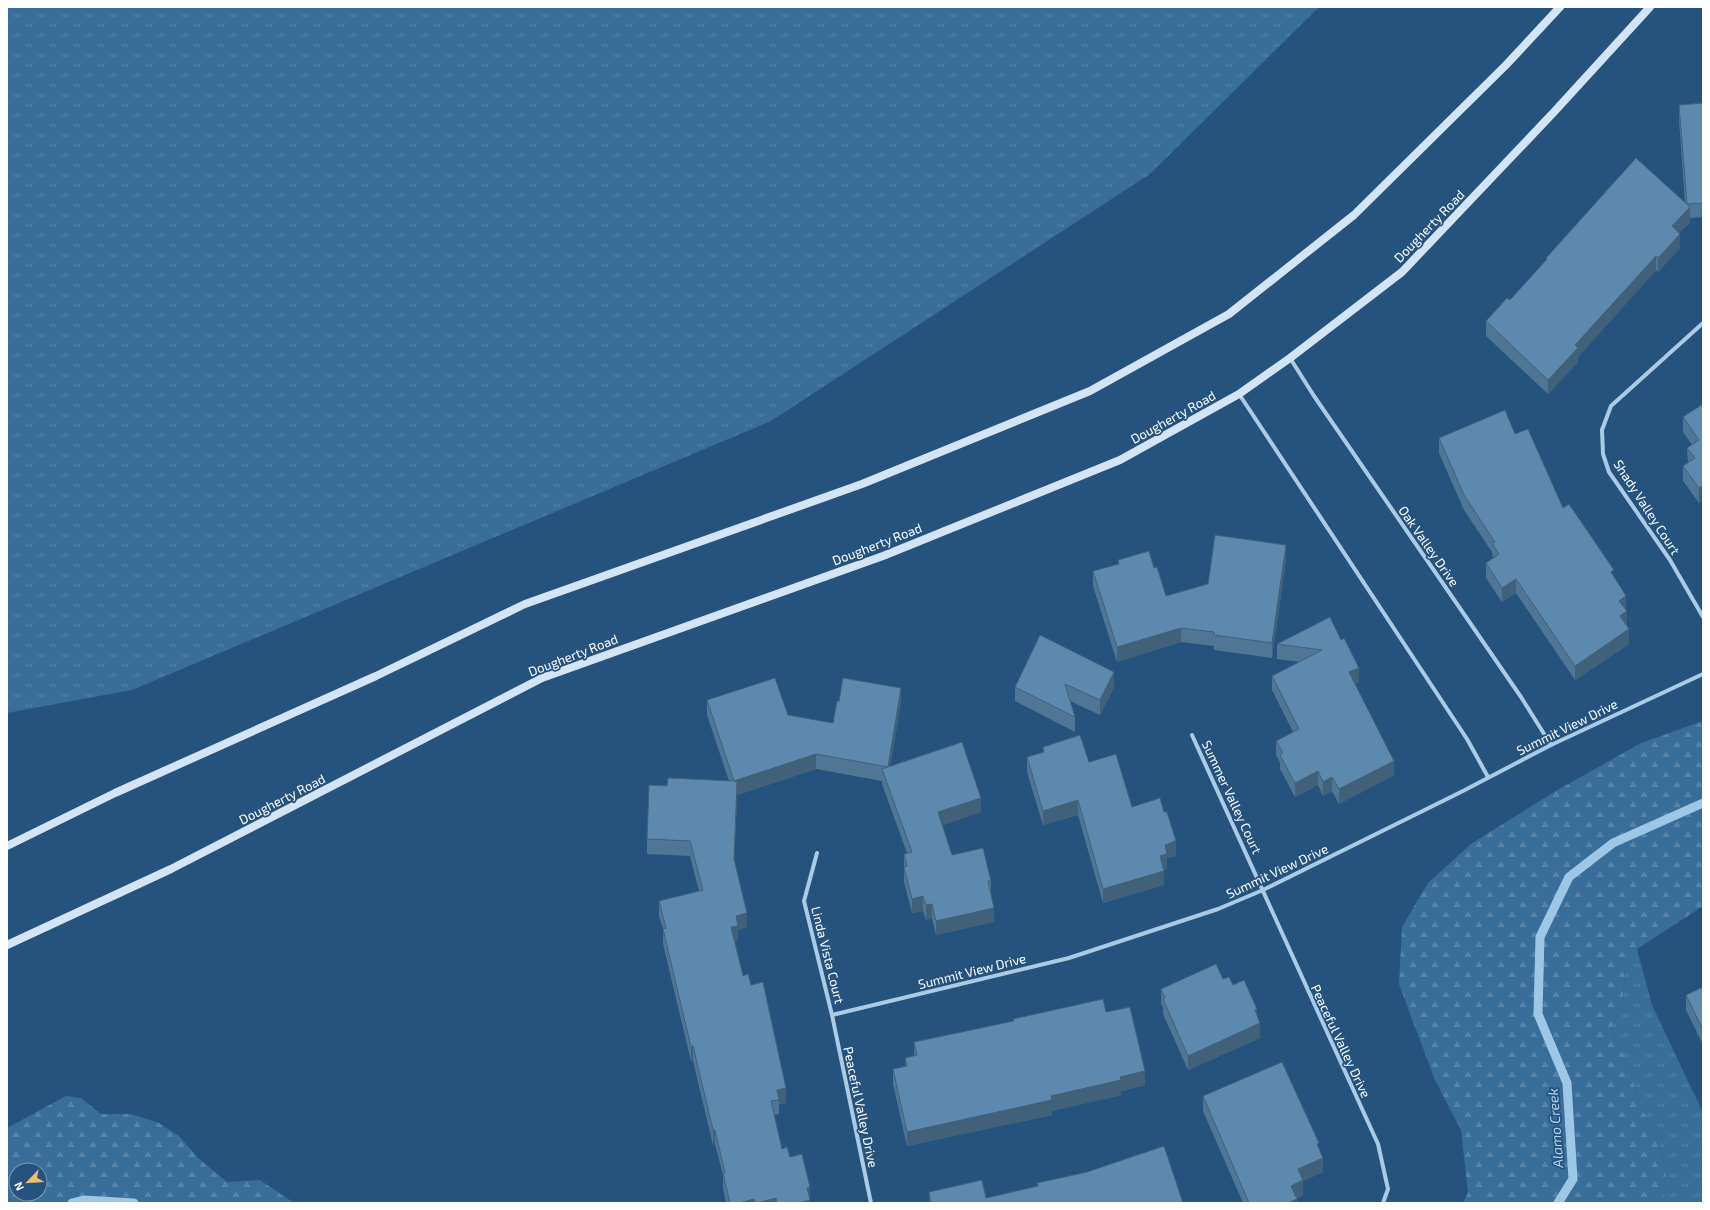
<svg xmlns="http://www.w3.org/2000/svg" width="1710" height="1210" viewBox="0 0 1710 1210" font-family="'Exo 2',sans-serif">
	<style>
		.grass { fill: url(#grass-tufts) }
		.forest { fill: url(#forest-firs); fill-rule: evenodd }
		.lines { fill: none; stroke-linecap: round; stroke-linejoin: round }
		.stream { stroke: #9ec6e6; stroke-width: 9 }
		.minor { stroke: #aacae5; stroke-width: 4 }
		.secondary { stroke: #d3e5f5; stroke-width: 8 }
		.wall { fill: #507696 }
		.shaded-wall { fill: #41607a }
		.building { fill: #5d89ae; stroke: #41607a }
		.labels { text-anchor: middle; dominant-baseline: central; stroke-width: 3.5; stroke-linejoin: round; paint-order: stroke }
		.street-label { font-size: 13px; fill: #fff; stroke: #25537d }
		.water-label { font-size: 14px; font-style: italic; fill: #b5d4ed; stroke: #25537d }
	</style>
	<defs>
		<pattern id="grass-tufts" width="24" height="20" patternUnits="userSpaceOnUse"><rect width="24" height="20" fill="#396d9a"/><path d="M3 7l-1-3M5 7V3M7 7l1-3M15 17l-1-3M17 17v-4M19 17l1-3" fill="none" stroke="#5783a9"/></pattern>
		<pattern id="forest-firs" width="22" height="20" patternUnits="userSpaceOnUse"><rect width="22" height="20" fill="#396d9a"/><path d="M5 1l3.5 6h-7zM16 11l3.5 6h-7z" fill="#5783a9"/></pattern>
	</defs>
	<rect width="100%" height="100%" fill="#25537d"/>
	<g class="grass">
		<path d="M 7,7 L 1319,7 L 1150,174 L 771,421 L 132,690 L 7,713 Z"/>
		<path d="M 1637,949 L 1652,1005 L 1703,1113 L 1703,1203 L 1664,1203 L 1666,1172 L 1659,1142 L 1641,1107 L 1627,1061 L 1611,1029 L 1623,1001 L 1625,968 Z"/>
	</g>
	<g class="forest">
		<path d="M 1703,721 L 1703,906 L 1637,949 L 1625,968 L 1623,1001 L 1611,1029 L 1627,1061 L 1641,1107 L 1659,1142 L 1666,1172 L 1664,1203 L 1463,1203 L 1468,1193 L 1461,1130 L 1435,1080 L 1399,984 L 1402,927 L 1428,883 L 1471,844 L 1554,792 L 1641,743 Z"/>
		<path d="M 66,1096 L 81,1098 L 101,1114 L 131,1114 L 159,1123 L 179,1136 L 198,1158 L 227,1182 L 260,1180 L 294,1203 L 7,1203 L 7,1128 ZM 16,1170 L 40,1170 L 40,1194 L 16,1194 Z"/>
	</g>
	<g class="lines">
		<g class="stream">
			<path d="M 72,1203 L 84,1200 L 134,1203"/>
			<path d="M 1558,1203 L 1573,1179 L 1567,1083 L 1538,1014 L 1540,937 L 1569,877 L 1613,843 L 1703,803"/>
		</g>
		<g class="minor">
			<path d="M 1703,323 L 1611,406 L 1602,430 L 1603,454 L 1609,472 L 1670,560 L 1703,617"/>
			<path d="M 1290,358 L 1314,396 L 1521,697 L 1551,745"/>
			<path d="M 1239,394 L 1467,739 L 1488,777"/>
			<path d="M 1192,735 L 1378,1144 L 1388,1189 L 1383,1203"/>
			<path d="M 817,853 L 804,901 L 832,1015 L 871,1203"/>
			<path d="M 832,1015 L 1069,958 L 1218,909 L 1263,890 L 1461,792 L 1551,745 L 1703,674"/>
		</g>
		<g class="secondary">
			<path d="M 7,846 L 115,793 L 376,676 L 525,604 L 862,484 L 1090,391 L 1229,314 L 1354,215 L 1506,65 L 1560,7"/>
			<path d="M 7,945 L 171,869 L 542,678 L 883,556 L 1120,460 L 1239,394 L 1290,358 L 1402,272 L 1554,112 L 1650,7"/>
		</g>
	</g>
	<g class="wall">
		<path d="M 1703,103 L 1703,217 L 1690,218 L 1690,222 L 1679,233 L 1680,248 L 1658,272 L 1656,270 L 1578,357 L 1578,362 L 1548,394 L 1486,336 L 1486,321 L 1510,300 L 1546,261 L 1546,258 L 1685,203 L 1679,120 L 1679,105 Z"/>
		<path d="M 1703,404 L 1703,500 L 1699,503 L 1683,481 L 1683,466 L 1688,463 L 1687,448 L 1692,445 L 1683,432 L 1683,417 Z"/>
		<path d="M 1515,434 L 1563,508 L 1614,576 L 1626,610 L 1627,626 L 1629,644 L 1575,680 L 1516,593 L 1502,602 L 1486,578 L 1486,563 L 1493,559 L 1492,552 L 1464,510 L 1439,453 L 1439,438 Z"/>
		<path d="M 1118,560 L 1154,568 L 1166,596 L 1286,560 L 1272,658 L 1214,650 L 1214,646 L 1181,642 L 1117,662 L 1093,586 L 1093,571 L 1118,564 Z"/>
		<path d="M 1330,617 L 1359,682 L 1355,684 L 1394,775 L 1339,804 L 1332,791 L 1323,796 L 1318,785 L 1295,797 L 1280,769 L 1280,763 L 1276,755 L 1276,741 L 1293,732 L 1272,690 L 1272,676 L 1300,662 L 1277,659 L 1277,644 Z"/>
		<path d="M 1040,635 L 1114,687 L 1100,715 L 1070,701 L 1075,717 L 1075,732 L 1015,701 L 1015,687 Z"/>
		<path d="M 707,700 L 833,723 L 839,701 L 901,702 L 890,766 L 981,812 L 942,825 L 952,855 L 991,881 L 991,894 L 994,922 L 936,935 L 932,918 L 926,920 L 923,911 L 912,913 L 904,882 L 904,854 L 907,853 L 882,784 L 882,781 L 816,769 L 737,795 L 734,861 L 747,927 L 738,930 L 738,940 L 735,941 L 743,976 L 751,985 L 786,1103 L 779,1104 L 779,1114 L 774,1115 L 782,1149 L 790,1157 L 810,1187 L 810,1203 L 726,1203 L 723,1188 L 723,1175 L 715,1144 L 713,1145 L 693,1061 L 691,1061 L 663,944 L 663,929 L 659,916 L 659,901 L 699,891 L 690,856 L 647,854 L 647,839 L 667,786 L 729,781 L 707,715 Z"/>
		<path d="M 1043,747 L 1089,762 L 1132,807 L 1176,856 L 1167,858 L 1167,869 L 1164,870 L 1164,885 L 1103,903 L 1078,815 L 1043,825 L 1027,772 L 1027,757 L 1043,753 Z"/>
		<path d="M 1223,979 L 1233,985 L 1257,1016 L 1260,1038 L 1188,1070 L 1163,1014 L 1163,1007 L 1161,1004 L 1161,989 Z"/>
		<path d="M 1703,987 L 1703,1045 L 1686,1010 L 1686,995 Z"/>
		<path d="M 1106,1012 L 1145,1085 L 1121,1091 L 1121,1095 L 1052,1111 L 1052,1115 L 907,1146 L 893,1084 L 893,1069 L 905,1067 L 905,1058 L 914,1056 L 914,1042 L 1013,1021 L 1013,1019 Z"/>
		<path d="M 1203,1096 L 1319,1148 L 1323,1172 L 1303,1181 L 1303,1195 L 1297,1198 L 1297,1203 L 1243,1203 L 1203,1111 Z"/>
		<path d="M 1037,1183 L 1183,1203 L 929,1203 L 929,1192 L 986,1198 L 1037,1187 Z"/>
	</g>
	<g class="shaded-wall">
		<path d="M 1690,207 L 1690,222 L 1672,241 L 1672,226 Z"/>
		<path d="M 1680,234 L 1680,248 L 1658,272 L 1658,258 Z"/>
		<path d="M 1656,256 L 1656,270 L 1578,357 L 1578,362 L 1548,394 L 1548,380 L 1575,345 Z"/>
		<path d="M 1703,485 L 1703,500 L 1699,503 L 1699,488 Z"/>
		<path d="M 1286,545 L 1286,560 L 1272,658 L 1272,643 Z"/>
		<path d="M 1516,579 L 1516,593 L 1502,602 L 1502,588 Z"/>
		<path d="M 1626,596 L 1626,611 L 1619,601 Z"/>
		<path d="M 1627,611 L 1627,626 L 1620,616 Z"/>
		<path d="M 1181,628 L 1181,642 L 1117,662 L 1117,647 Z"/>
		<path d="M 1629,629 L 1629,644 L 1575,680 L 1575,666 Z"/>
		<path d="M 1359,668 L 1359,682 L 1349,687 L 1349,672 Z"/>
		<path d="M 1114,672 L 1114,687 L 1100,715 L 1100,700 Z"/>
		<path d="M 901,688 L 901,702 L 888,782 L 888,767 Z"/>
		<path d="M 816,754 L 816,769 L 737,795 L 734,874 L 734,781 Z"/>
		<path d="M 1394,761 L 1394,775 L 1339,804 L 1339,789 Z"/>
		<path d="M 1318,771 L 1318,785 L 1295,797 L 1295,783 Z"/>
		<path d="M 1332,777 L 1332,791 L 1323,796 L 1323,782 Z"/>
		<path d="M 981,798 L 981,812 L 938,827 L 938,812 Z"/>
		<path d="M 1078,800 L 1078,815 L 1043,825 L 1043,811 Z"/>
		<path d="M 1176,841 L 1176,856 L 1167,858 L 1167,869 L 1160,871 L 1160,856 L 1165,845 Z"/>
		<path d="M 1164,871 L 1164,885 L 1103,903 L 1103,889 Z"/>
		<path d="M 923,896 L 923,911 L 912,913 L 912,899 Z"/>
		<path d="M 932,904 L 932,918 L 926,920 L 926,905 Z"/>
		<path d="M 994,908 L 994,922 L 936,935 L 936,921 Z"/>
		<path d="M 747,913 L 747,927 L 738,930 L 738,940 L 731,942 L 731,927 L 736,916 Z"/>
		<path d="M 1257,1009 L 1257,1024 L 1255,1010 Z"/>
		<path d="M 1260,1023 L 1260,1038 L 1188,1070 L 1188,1056 Z"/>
		<path d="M 693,1046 L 693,1061 L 691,1061 L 691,1047 Z"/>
		<path d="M 1145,1071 L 1145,1085 L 1121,1091 L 1121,1095 L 1052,1111 L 1052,1115 L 907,1146 L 907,1132 L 1051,1096 L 1120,1077 Z"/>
		<path d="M 786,1088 L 786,1103 L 779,1104 L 779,1100 L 777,1090 Z"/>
		<path d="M 713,1130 L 715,1130 L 715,1144 L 713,1145 Z"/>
		<path d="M 1323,1158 L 1323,1172 L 1303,1181 L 1303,1195 L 1291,1200 L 1291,1186 L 1298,1169 Z"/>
		<path d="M 810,1187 L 810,1203 L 798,1203 L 807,1188 Z"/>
		<path d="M 776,1198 L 776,1203 L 757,1203 Z"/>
		<path d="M 754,1199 L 754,1203 L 739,1203 Z"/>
		<path d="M 1297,1199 L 1297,1203 L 1288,1203 Z"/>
	</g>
	<g class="building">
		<path d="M 1703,103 L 1703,203 L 1687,204 L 1679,105 Z"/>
		<path d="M 1636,158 L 1690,207 L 1672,226 L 1680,234 L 1658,258 L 1656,256 L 1575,345 L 1578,348 L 1548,380 L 1486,321 L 1507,298 L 1510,300 L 1547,259 L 1546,258 Z"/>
		<path d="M 1703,404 L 1703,485 L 1699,488 L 1683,466 L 1695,458 L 1687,448 L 1699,440 L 1683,417 Z"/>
		<path d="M 1505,410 L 1515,434 L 1528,429 L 1563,508 L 1569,504 L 1614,570 L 1611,572 L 1626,596 L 1619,601 L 1627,611 L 1620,616 L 1629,629 L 1575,666 L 1516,579 L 1502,588 L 1486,563 L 1499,554 L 1492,543 L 1495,542 L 1464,495 L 1439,438 Z"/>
		<path d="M 1215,535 L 1286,545 L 1272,643 L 1214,635 L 1214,632 L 1181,628 L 1117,647 L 1093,571 L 1119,564 L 1118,560 L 1149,551 L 1154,568 L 1157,567 L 1166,596 L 1208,584 Z"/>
		<path d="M 1330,617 L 1341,640 L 1344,638 L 1359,668 L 1349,672 L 1394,761 L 1339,789 L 1332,777 L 1323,782 L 1318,771 L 1295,783 L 1280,755 L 1283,753 L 1276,741 L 1299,729 L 1272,676 L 1322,650 L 1277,644 Z"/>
		<path d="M 1040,635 L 1114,672 L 1100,700 L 1065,684 L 1075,717 L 1015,687 Z"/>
		<path d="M 775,678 L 788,715 L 833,723 L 837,701 L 839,701 L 843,678 L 901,688 L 888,767 L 816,754 L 734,781 L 737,782 L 734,859 L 747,913 L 736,916 L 738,926 L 731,927 L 743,976 L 748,974 L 751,985 L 763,982 L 786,1088 L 777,1090 L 779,1100 L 771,1101 L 782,1149 L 787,1147 L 790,1157 L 802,1154 L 810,1187 L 807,1188 L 810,1200 L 798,1203 L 777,1203 L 776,1198 L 757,1203 L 755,1203 L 754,1199 L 739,1203 L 730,1203 L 723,1174 L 725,1173 L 715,1130 L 713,1130 L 693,1046 L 691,1047 L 663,929 L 666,928 L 659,901 L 703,890 L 690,841 L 647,839 L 649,785 L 667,786 L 668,778 L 734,781 L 707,700 Z"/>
		<path d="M 1080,735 L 1089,762 L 1116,754 L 1132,807 L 1160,798 L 1164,812 L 1167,812 L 1176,841 L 1165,845 L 1167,854 L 1160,856 L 1164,871 L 1103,889 L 1078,800 L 1043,811 L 1027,757 L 1044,752 L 1043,747 Z"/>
		<path d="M 962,742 L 981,798 L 938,812 L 952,855 L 983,848 L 991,881 L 988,881 L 994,908 L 936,921 L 932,904 L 926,905 L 923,896 L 912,899 L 904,867 L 907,866 L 904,854 L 912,852 L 882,769 Z"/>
		<path d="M 1216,964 L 1223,979 L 1229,977 L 1233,985 L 1244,980 L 1257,1009 L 1255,1010 L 1260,1023 L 1188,1056 L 1163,999 L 1165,998 L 1161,989 Z"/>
		<path d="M 1703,987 L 1703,1030 L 1686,995 Z"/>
		<path d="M 1103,999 L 1106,1012 L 1130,1007 L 1145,1071 L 1120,1077 L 1121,1080 L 1051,1096 L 1052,1100 L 907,1132 L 893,1069 L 907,1066 L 905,1058 L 917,1055 L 914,1042 L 1014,1021 L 1013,1019 Z"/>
		<path d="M 1282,1062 L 1319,1143 L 1317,1144 L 1323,1158 L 1298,1169 L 1303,1180 L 1291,1186 L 1297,1199 L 1288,1203 L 1249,1203 L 1203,1096 Z"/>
		<path d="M 1164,1146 L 1183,1203 L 931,1203 L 929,1192 L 982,1180 L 986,1198 L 1038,1186 L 1037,1183 L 1087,1172 Z"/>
	</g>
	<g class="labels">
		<g class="street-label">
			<text transform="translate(1429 226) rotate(-46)">Dougherty Road</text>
			<text transform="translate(1173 417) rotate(-29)">Dougherty Road</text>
			<text transform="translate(1647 507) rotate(57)">Shady Valley Court</text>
			<text transform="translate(877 544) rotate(-21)">Dougherty Road</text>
			<text transform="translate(1429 546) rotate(55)">Oak Valley Drive</text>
			<text transform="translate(573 655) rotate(-21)">Dougherty Road</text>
			<text transform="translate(1567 727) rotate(-26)">Summit View Drive</text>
			<text transform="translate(1232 797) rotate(65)">Summer Valley Court</text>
			<text transform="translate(282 799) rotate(-27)">Dougherty Road</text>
			<text transform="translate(1277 871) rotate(-25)">Summit View Drive</text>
			<text transform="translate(828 955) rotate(76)">Linda Vista Court</text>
			<text transform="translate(972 971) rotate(-14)">Summit View Drive</text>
			<text transform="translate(1341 1041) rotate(65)">Peaceful Valley Drive</text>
			<text transform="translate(861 1107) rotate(78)">Peaceful Valley Drive</text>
		</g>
		<g class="water-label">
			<text transform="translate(1555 1128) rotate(-94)">Alamo Creek</text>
		</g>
	</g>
	<rect width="1710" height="1210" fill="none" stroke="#ffffff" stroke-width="16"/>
	<g transform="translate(28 1182) rotate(245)"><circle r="19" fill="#25537d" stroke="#7c98b1"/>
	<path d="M0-3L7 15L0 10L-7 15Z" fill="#efbe6e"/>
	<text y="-6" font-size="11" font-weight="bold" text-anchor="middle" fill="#ffffff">N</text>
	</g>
</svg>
